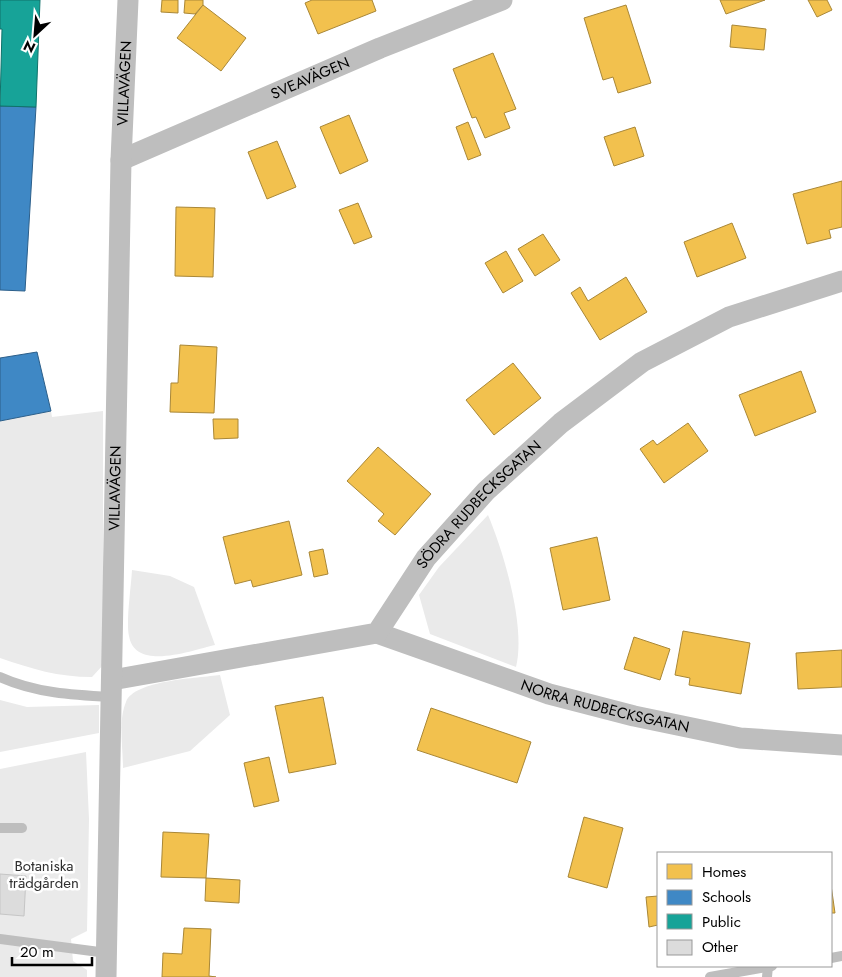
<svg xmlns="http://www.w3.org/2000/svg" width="842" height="977" viewBox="0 0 842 977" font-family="Jost,sans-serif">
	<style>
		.green { fill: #eaeaea }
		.homes { fill: #f2c14e; stroke: #a98737 }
		.schools { fill: #3f88c5; stroke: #2c5f8a }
		.public { fill: #17a398; stroke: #10726a }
		.building { fill: #dcdcdc; stroke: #c5c5c5 }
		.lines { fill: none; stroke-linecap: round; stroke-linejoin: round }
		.lane { stroke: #bebebe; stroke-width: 10 }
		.street { stroke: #bebebe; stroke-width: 21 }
		.labels { text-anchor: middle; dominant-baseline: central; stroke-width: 5; stroke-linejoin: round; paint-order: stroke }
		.street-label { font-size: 15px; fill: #000; stroke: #fff }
		.park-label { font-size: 15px; fill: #2f2f2f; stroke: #fff }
	</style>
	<rect width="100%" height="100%" fill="#fff"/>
	<g class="green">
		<path d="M 51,411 L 52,417 L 103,411 L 103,665 L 92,677 C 58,677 32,669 0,658 L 0,421 Z"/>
		<path d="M 488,515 C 504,553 526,627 516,667 L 430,634 L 419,595 L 439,567 Z"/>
		<path d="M 132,570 L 170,576 L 194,587 L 215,645 C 193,650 135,672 129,636 C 126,620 131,588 132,570 Z"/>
		<path d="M 220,675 L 230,715 L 190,751 L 123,768 C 123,747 118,721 126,702 C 134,680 199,678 220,675 Z"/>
		<path d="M 0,700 L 27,707 L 99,705 L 99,733 L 0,752 Z"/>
		<path d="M 86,752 L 89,819 L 87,931 L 71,939 L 73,961 L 87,970 L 87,977 L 0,977 L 0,769 Z"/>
	</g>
	<g class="homes">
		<path d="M 162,0 L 178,0 L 178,13 L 161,12 Z"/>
		<path d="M 185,0 L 203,0 L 203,5 L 195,14 L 184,13 Z"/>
		<path d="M 312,0 L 372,0 L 376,11 L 318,34 L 305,3 Z"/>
		<path d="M 720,0 L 765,0 L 726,14 Z"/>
		<path d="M 808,0 L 827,0 L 832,10 L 817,17 Z"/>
		<path d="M 203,5 L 246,38 L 221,71 L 177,38 Z"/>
		<path d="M 626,5 L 651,83 L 618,93 L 613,77 L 603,80 L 584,18 Z"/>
		<path d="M 732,25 L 766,29 L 764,50 L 730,47 Z"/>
		<path d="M 493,53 L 516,109 L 504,113 L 510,128 L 485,138 L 476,117 L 472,118 L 453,69 Z"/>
		<path d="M 349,115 L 368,161 L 340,174 L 320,127 Z"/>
		<path d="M 468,122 L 481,155 L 468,160 L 456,127 Z"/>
		<path d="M 635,127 L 644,156 L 614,166 L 604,137 Z"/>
		<path d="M 277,141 L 296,187 L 267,199 L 248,152 Z"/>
		<path d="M 842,181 L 842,227 L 829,230 L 831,238 L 807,244 L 793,194 Z"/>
		<path d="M 358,203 L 372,237 L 354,244 L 339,210 Z"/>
		<path d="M 176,207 L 215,208 L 213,277 L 175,276 Z"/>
		<path d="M 732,223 L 746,258 L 697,277 L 684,242 Z"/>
		<path d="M 543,234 L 560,260 L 535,276 L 518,249 Z"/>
		<path d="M 506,251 L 523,281 L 503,293 L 485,263 Z"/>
		<path d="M 626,277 L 647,312 L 600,340 L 571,293 L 580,287 L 588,301 Z"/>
		<path d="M 180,345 L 217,347 L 214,413 L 170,412 L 171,383 L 178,383 Z"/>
		<path d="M 513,363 L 541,398 L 494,435 L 466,400 Z"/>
		<path d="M 801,371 L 816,412 L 755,436 L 739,395 Z"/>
		<path d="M 213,419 L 238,419 L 238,438 L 214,439 Z"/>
		<path d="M 688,423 L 708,451 L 664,483 L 640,449 L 653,440 L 657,445 Z"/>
		<path d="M 378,447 L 431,494 L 395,535 L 378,521 L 384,514 L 347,481 Z"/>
		<path d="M 289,521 L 302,575 L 253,587 L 251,580 L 235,584 L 223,537 Z"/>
		<path d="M 597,537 L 610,600 L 563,610 L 550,548 Z"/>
		<path d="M 323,549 L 328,574 L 314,577 L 309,552 Z"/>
		<path d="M 683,631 L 750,643 L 741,694 L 689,685 L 690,678 L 675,675 Z"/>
		<path d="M 634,637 L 670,649 L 660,680 L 624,669 Z"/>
		<path d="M 842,650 L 842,687 L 798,689 L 796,653 Z"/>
		<path d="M 323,697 L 336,764 L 289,773 L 275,706 Z"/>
		<path d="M 431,708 L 531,742 L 517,783 L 417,750 Z"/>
		<path d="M 269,757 L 279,801 L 254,807 L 244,763 Z"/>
		<path d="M 584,817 L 623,828 L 607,888 L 568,877 Z"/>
		<path d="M 163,832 L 209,834 L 206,878 L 161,877 Z"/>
		<path d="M 206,878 L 240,880 L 239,903 L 205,901 Z"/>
		<path d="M 831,885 L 835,913 L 831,913 Z"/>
		<path d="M 658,896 L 658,925 L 649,927 L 646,897 Z"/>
		<path d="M 184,928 L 211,929 L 209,976 L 216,977 L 162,977 L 163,953 L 182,954 Z"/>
	</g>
	<g class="schools">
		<path d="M 0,106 L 36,107 L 25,291 L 0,290 Z"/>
		<path d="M 37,352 L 51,411 L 0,421 L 0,358 Z"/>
	</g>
	<path class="public" d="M 0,0 L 40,0 L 36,107 L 0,106 L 2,29 L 0,29 Z"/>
	<path class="building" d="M 0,874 L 26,876 L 24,916 L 0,914 Z"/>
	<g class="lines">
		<g class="lane">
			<path d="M 0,677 C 35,693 73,695 111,697"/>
			<path d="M 0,828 L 22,828"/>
			<path d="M 0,939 L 107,953"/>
			<path d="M 831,958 L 842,956"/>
			<path d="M 710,977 L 772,966"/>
			<path d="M 767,977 L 768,966"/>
		</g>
		<g class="street">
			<path id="s1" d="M 121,160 L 380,48 L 502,0"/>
			<path id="s2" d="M 377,633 L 549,694 L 634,716 L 740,738 L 842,745"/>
			<path id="s3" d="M 112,680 L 377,633 L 426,558 L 486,491 L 561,423 L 642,362 L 729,317 L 842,281"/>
			<path id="s4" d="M 106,977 L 121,160 L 128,0"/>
		</g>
	</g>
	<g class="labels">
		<g class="street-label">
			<text stroke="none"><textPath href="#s1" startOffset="206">SVEAVÄGEN</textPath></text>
			<text stroke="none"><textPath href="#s4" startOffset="894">VILLAVÄGEN</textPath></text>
			<text stroke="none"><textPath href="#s4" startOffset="489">VILLAVÄGEN</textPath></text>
			<text stroke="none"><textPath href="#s3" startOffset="434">SÖDRA RUDBECKSGATAN</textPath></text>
			<text stroke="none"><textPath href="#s2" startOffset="240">NORRA RUDBECKSGATAN</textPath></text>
		</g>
		<g class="park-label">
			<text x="44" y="866">Botaniska<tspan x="44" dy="17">trädgården</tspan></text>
		</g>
	</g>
	<rect x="657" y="852" width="175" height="115" fill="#ffffff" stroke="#999999"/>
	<rect x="667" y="864" width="25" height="15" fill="#f2c14e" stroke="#999999"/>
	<text x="702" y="877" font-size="15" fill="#000000">Homes</text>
	<rect x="667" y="890" width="25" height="15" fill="#3f88c5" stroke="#999999"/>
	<text x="702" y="902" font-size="15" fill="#000000">Schools</text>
	<rect x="667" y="914" width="25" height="15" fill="#17a398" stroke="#999999"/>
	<text x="702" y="927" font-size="15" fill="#000000">Public</text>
	<rect x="667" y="940" width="25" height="15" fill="#dcdcdc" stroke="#999999"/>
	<text x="702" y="952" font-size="15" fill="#000000">Other</text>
	<g transform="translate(35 35) rotate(206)" stroke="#ffffff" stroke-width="4" paint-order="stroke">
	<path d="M0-4L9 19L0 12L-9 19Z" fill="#000000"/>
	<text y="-8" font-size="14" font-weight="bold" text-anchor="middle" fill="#000000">N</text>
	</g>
	<path d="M12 957v8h80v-8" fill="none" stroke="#000000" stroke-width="2.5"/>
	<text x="20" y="957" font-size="15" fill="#000000" stroke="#ffffff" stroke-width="4" paint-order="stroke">20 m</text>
</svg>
